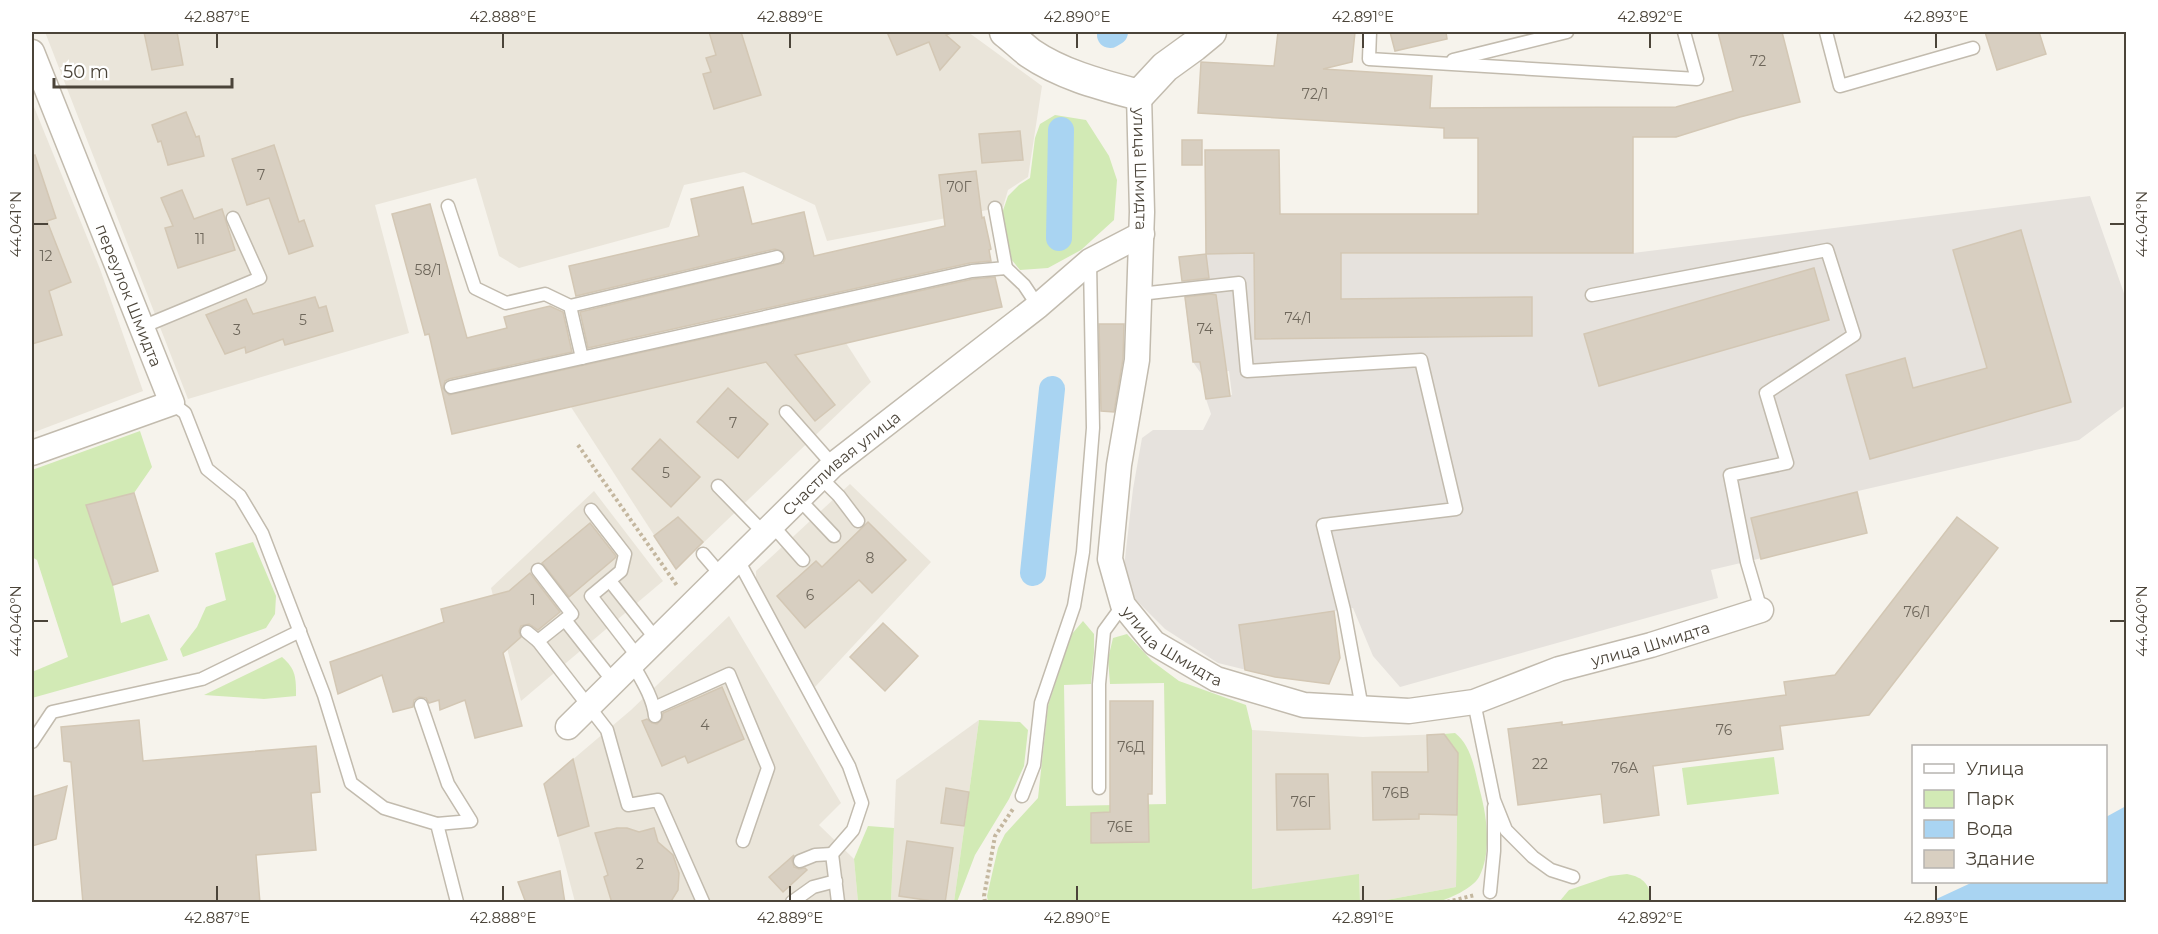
<svg xmlns="http://www.w3.org/2000/svg" width="2158" height="934" viewBox="0 0 2158 934" font-family="Montserrat,sans-serif">
	<style>
		.residential { fill: #eae5da }
		.industrial { fill: #e6e2dd }
		.green { fill: #d2eab5 }
		.water { fill: #a9d4f2 }
		.lines { fill: none; stroke-linecap: round; stroke-linejoin: round }
		.canal { stroke: #a9d4f2; stroke-width: 26 }
		.building { fill: #d8cfc1; stroke: #d3c7b4; stroke-width: 1.5 }
		.service-casing { stroke: #c2bbae; stroke-width: 15 }
		.minor-casing { stroke: #c2bbae; stroke-width: 27 }
		.tertiary-casing { stroke: #c2bbae; stroke-width: 33 }
		.path { stroke: #c4b79f; stroke-width: 4; stroke-dasharray: 3 3; stroke-linecap: butt }
		.service { stroke: #fff; stroke-width: 12 }
		.minor { stroke: #fff; stroke-width: 24 }
		.tertiary { stroke: #fff; stroke-width: 30 }
		.ticks { fill: none; stroke: #4b4439; stroke-width: 2 }
		.labels { text-anchor: middle; dominant-baseline: central; stroke-width: 6; stroke-linejoin: round; paint-order: stroke }
		.number-label { font-size: 14px; fill: #6e675b }
		.street-label { font-size: 16px; fill: #4b4439; stroke: #fff }
		.neatline { fill: none; stroke: #4b4439; stroke-width: 2 }
		.ticks-label { font-size: 15px; text-anchor: middle; fill: #4b4439 }
	</style>
	<rect width="100%" height="100%" fill="#f6f3ec"/>
	<g class="residential">
		<path d="M 45,32 L 968,32 L 1042,86 L 1028,177 L 1008,190 L 1003,207 L 827,241 L 815,205 L 744,172 L 684,185 L 669,227 L 519,268 L 499,256 L 476,178 L 375,205 L 409,333 L 188,399 Z"/>
		<path d="M 32,102 L 100,269 L 143,391 L 32,433 Z"/>
		<path d="M 846,343 L 871,382 L 676,569 L 571,407 Z"/>
		<path d="M 850,484 L 931,562 L 815,687 L 756,584 L 756,571 Z"/>
		<path d="M 594,491 L 663,581 L 521,701 L 491,588 Z"/>
		<path d="M 729,616 L 841,803 L 819,825 L 854,859 L 858,902 L 575,902 L 544,784 L 631,710 Z"/>
		<path d="M 979,720 L 954,902 L 891,902 L 896,780 Z"/>
		<path d="M 1252,730 L 1363,737 L 1444,734 L 1458,753 L 1456,887 L 1376,902 L 1360,902 L 1359,875 L 1252,889 Z"/>
	</g>
	<path class="industrial" d="M 2090,196 L 2126,299 L 2126,405 L 2079,440 L 1858,491 L 1867,533 L 1711,570 L 1718,598 L 1400,687 L 1373,656 L 1353,608 L 1334,611 L 1340,658 L 1329,684 L 1275,677 L 1218,663 L 1165,629 L 1135,599 L 1124,567 L 1133,489 L 1142,438 L 1153,430 L 1203,430 L 1211,414 L 1206,399 L 1232,395 L 1229,371 L 1202,375 L 1193,362 L 1179,257 L 1206,254 L 1633,253 Z"/>
	<g class="green">
		<path d="M 1055,115 L 1086,120 L 1109,156 L 1117,180 L 1114,220 L 1081,250 L 1048,268 L 1020,270 L 1006,253 L 1001,216 L 1008,196 L 1019,185 L 1030,178 L 1035,138 L 1040,124 Z"/>
		<path d="M 140,431 L 152,467 L 134,493 L 87,505 L 113,585 L 121,623 L 149,614 L 168,660 L 32,698 L 32,672 L 68,657 L 37,560 L 32,557 L 32,470 Z"/>
		<path d="M 253,542 L 276,596 L 275,614 L 266,628 L 183,657 L 180,649 L 197,627 L 206,607 L 226,600 L 215,553 Z"/>
		<path d="M 1083,621 L 1094,634 L 1094,653 L 1091,684 L 1064,685 L 1066,806 L 1166,804 L 1164,683 L 1110,684 L 1108,659 L 1113,638 L 1127,634 L 1152,661 L 1179,681 L 1246,705 L 1252,730 L 1252,889 L 1359,874 L 1360,902 L 988,902 L 987,896 L 998,848 L 1005,834 L 1038,798 L 1048,706 L 1071,635 Z"/>
		<path d="M 282,657 C 296,669 296,678 296,696 L 264,699 L 204,695 Z"/>
		<path d="M 979,720 L 1020,722 L 1028,730 L 1024,766 L 1009,799 L 975,855 L 957,902 L 954,902 Z"/>
		<path d="M 1455,733 C 1472,746 1475,772 1480,791 C 1487,817 1492,852 1479,877 C 1473,888 1448,900 1436,902 C 1419,906 1394,902 1376,902 L 1456,887 L 1458,753 L 1444,734 Z"/>
		<path d="M 1774,757 L 1779,794 L 1687,805 L 1682,768 Z"/>
		<path d="M 868,826 L 894,828 L 891,902 L 858,902 L 854,859 Z"/>
		<path d="M 1627,874 C 1644,877 1651,886 1651,902 L 1559,902 L 1569,890 L 1610,876 Z"/>
	</g>
	<path class="water" d="M 2126,806 L 2126,902 L 1930,902 L 1973,882 L 2106,882 L 2106,817 Z"/>
	<g class="lines">
		<g class="canal">
			<path d="M 1110,35 L 1115,32"/>
			<path d="M 1059,238 L 1061,130"/>
			<path d="M 1033,573 L 1052,389"/>
		</g>
	</g>
	<g class="building">
		<path d="M 144,32 L 177,32 L 183,65 L 152,70 Z"/>
		<path d="M 709,32 L 741,32 L 761,95 L 714,109 L 703,74 L 711,72 L 706,58 L 716,55 Z"/>
		<path d="M 887,32 L 954,32 L 946,35 L 960,47 L 940,70 L 929,42 L 897,55 Z"/>
		<path d="M 1278,32 L 1355,32 L 1352,62 L 1323,69 L 1432,76 L 1430,108 L 1676,107 L 1733,91 L 1718,32 L 1782,32 L 1800,102 L 1740,117 L 1676,137 L 1633,137 L 1633,253 L 1341,253 L 1341,299 L 1532,297 L 1532,336 L 1255,339 L 1254,253 L 1206,254 L 1205,150 L 1279,150 L 1280,214 L 1478,214 L 1478,138 L 1444,138 L 1444,128 L 1198,113 L 1201,62 L 1274,66 Z"/>
		<path d="M 1390,32 L 1446,32 L 1447,39 L 1395,51 Z"/>
		<path d="M 1985,32 L 2039,32 L 2046,54 L 1997,70 Z"/>
		<path d="M 186,112 L 196,137 L 199,136 L 204,156 L 168,165 L 161,141 L 158,142 L 152,125 Z"/>
		<path d="M 1020,131 L 1023,160 L 982,163 L 979,134 Z"/>
		<rect x="1182" y="140" width="20" height="25"/>
		<path d="M 274,145 L 299,222 L 304,220 L 313,246 L 289,254 L 269,198 L 247,205 L 232,159 Z"/>
		<path d="M 35,155 L 56,218 L 47,221 L 71,282 L 49,291 L 62,335 L 32,344 L 32,156 Z"/>
		<path d="M 976,171 L 982,218 L 984,217 L 991,249 L 989,250 L 991,261 L 970,263 L 588,348 L 580,312 L 783,263 L 785,259 L 783,252 L 775,249 L 576,296 L 569,266 L 699,236 L 691,199 L 743,187 L 752,224 L 804,212 L 814,256 L 945,226 L 939,175 Z"/>
		<path d="M 182,190 L 194,219 L 222,209 L 235,250 L 178,268 L 165,228 L 173,226 L 161,198 Z"/>
		<path d="M 430,204 L 467,338 L 507,328 L 504,317 L 550,306 L 563,312 L 572,352 L 449,379 L 445,381 L 443,388 L 449,395 L 973,279 L 995,277 L 1002,307 L 795,355 L 835,405 L 815,421 L 766,362 L 452,434 L 429,334 L 425,335 L 392,214 Z"/>
		<path d="M 2021,230 L 2071,402 L 1870,459 L 1846,375 L 1905,358 L 1913,388 L 1987,368 L 1953,250 Z"/>
		<path d="M 1206,254 L 1209,278 L 1182,281 L 1179,257 Z"/>
		<path d="M 1814,268 L 1829,320 L 1599,386 L 1584,334 Z"/>
		<path d="M 1211,294 L 1216,295 L 1230,396 L 1206,399 L 1200,362 L 1193,362 L 1185,297 Z"/>
		<path d="M 315,297 L 319,308 L 326,306 L 333,331 L 285,345 L 283,339 L 246,353 L 245,347 L 225,354 L 206,315 L 246,299 L 253,314 Z"/>
		<path d="M 1099,324 L 1124,324 L 1123,359 L 1114,412 L 1101,411 Z"/>
		<path d="M 728,388 L 768,424 L 738,458 L 697,422 Z"/>
		<path d="M 660,439 L 700,477 L 671,507 L 632,469 Z"/>
		<path d="M 1857,492 L 1867,533 L 1761,559 L 1751,518 Z"/>
		<path d="M 134,493 L 158,571 L 113,585 L 86,505 Z"/>
		<path d="M 678,517 L 703,542 L 676,569 L 654,536 Z"/>
		<path d="M 1957,517 L 1998,548 L 1869,715 L 1780,726 L 1783,749 L 1653,766 L 1659,815 L 1604,823 L 1601,794 L 1518,805 L 1508,729 L 1562,722 L 1562,725 L 1786,695 L 1784,682 L 1835,675 Z"/>
		<path d="M 868,522 L 906,560 L 872,593 L 859,580 L 805,628 L 777,596 L 816,561 L 822,567 Z"/>
		<path d="M 590,523 L 616,556 L 615,558 L 569,597 L 542,563 Z"/>
		<path d="M 530,573 L 560,612 L 538,630 L 529,624 L 521,626 L 519,631 L 521,637 L 503,653 L 522,726 L 475,738 L 465,700 L 440,710 L 439,700 L 429,703 L 426,698 L 419,697 L 414,700 L 413,707 L 393,712 L 382,675 L 338,694 L 330,662 L 444,622 L 441,609 L 509,591 Z"/>
		<path d="M 1334,611 L 1340,658 L 1329,684 L 1275,677 L 1245,670 L 1239,625 Z"/>
		<path d="M 883,623 L 918,656 L 885,691 L 850,657 Z"/>
		<path d="M 722,687 L 744,739 L 688,763 L 685,756 L 662,766 L 642,721 L 647,719 L 652,723 L 657,724 L 662,719 L 663,713 Z"/>
		<path d="M 1110,701 L 1153,701 L 1152,794 L 1148,794 L 1149,842 L 1091,843 L 1091,813 L 1110,812 Z"/>
		<path d="M 139,720 L 143,761 L 316,746 L 320,792 L 311,793 L 316,850 L 256,855 L 260,903 L 83,903 L 71,762 L 64,761 L 61,727 Z"/>
		<path d="M 1444,734 L 1458,753 L 1457,815 L 1419,814 L 1419,819 L 1373,820 L 1372,772 L 1428,772 L 1427,735 Z"/>
		<path d="M 573,759 L 589,826 L 558,836 L 544,784 Z"/>
		<path d="M 1276,774 L 1328,774 L 1330,829 L 1277,830 Z"/>
		<path d="M 67,786 L 56,839 L 32,846 L 32,797 Z"/>
		<path d="M 946,788 L 969,792 L 964,826 L 941,823 Z"/>
		<path d="M 617,828 L 627,828 L 639,832 L 654,828 L 658,842 L 673,855 L 679,873 L 678,890 L 670,903 L 612,903 L 604,877 L 608,875 L 595,833 Z"/>
		<path d="M 907,841 L 953,848 L 945,903 L 899,896 Z"/>
		<path d="M 794,855 L 792,860 L 794,867 L 799,869 L 805,868 L 807,870 L 783,892 L 769,877 Z"/>
		<path d="M 560,871 L 565,903 L 526,903 L 518,882 Z"/>
	</g>
	<g class="lines">
		<g class="service-casing">
			<g id="service">
				<path d="M 1370,32 L 1369,59 L 1697,79 L 1684,32"/>
				<path d="M 1826,32 L 1840,86 L 1973,48"/>
				<path d="M 1453,60 L 1567,32"/>
				<path d="M 448,206 L 475,288 L 506,303 L 545,294 L 570,306 L 582,358"/>
				<path d="M 995,208 L 1006,268"/>
				<path d="M 1140,294 L 1239,283 L 1247,371 L 1421,360 L 1456,509 L 1323,525 L 1344,610 L 1362,708"/>
				<path d="M 1592,295 L 1827,250 L 1854,335 L 1766,393 L 1787,463 L 1730,475 L 1747,562 L 1761,610"/>
				<path d="M 570,306 L 777,257"/>
				<path d="M 142,327 L 260,278 L 233,218"/>
				<path d="M 451,387 L 972,271 L 1006,268 L 1024,285 L 1038,306"/>
				<path d="M 172,403 L 185,413 L 207,469 L 240,496 L 262,533 L 324,695 L 351,783 L 384,808 L 437,824 L 457,902"/>
				<path d="M 786,412 L 833,465"/>
				<path d="M 820,477 L 839,496 L 858,521"/>
				<path d="M 718,486 L 764,533"/>
				<path d="M 799,499 L 834,536"/>
				<path d="M 591,510 L 625,554 L 621,571 L 591,596 L 638,657"/>
				<path d="M 772,525 L 803,560"/>
				<path d="M 703,554 L 721,575"/>
				<path d="M 737,558 L 849,766 L 862,803 L 853,830 L 832,854 L 838,902"/>
				<path d="M 538,570 L 572,614 L 538,641 L 607,730 L 628,805 L 658,800 L 703,902"/>
				<path d="M 610,581 L 656,639"/>
				<path d="M 565,620 L 613,681"/>
				<path d="M 527,632 L 538,641"/>
				<path d="M 632,663 C 641,679 653,697 655,716"/>
				<path d="M 1474,702 L 1494,800 L 1506,830 L 1533,857 L 1551,870 L 1573,877"/>
				<path d="M 421,705 L 448,784 L 471,821 L 437,824"/>
				<path d="M 654,708 L 729,674 L 768,768 L 743,841"/>
				<path d="M 32,742 L 52,712 L 202,679 L 300,631"/>
				<path d="M 1099,788 L 1099,684 L 1104,631 L 1123,605"/>
				<path d="M 1022,796 L 1034,765 L 1041,703 L 1074,606 L 1083,552 L 1093,428 L 1090,262"/>
				<path d="M 800,861 L 815,855 L 832,854"/>
				<path d="M 1490,892 L 1494,851 L 1494,807"/>
				<path d="M 792,902 L 813,887 L 836,881"/>
			</g>
		</g>
		<g class="minor-casing">
			<g id="minor">
				<path id="s1" d="M 32,52 L 172,403 L 32,453"/>
				<path id="s2" d="M 1139,95 L 1142,212 L 1137,360 L 1119,465 L 1110,559 L 1123,605 L 1154,643 L 1216,679 L 1304,705 L 1409,711 L 1474,702 L 1559,669 L 1651,645 L 1761,610"/>
				<path id="s3" d="M 568,727 L 833,465 L 1038,306 L 1090,261 L 1142,234"/>
			</g>
		</g>
		<g class="tertiary-casing">
			<path id="tertiary" d="M 1005,32 C 1013,38 1021,46 1030,53 C 1062,75 1102,85 1139,95 L 1165,67 L 1194,46 L 1211,32"/>
		</g>
		<g class="path">
			<path d="M 578,445 L 678,587"/>
			<path d="M 985,902 L 984,896 L 995,836 L 1013,809"/>
			<path d="M 1447,902 L 1475,895"/>
		</g>
		<use href="#service" class="service"/>
		<use href="#minor" class="minor"/>
		<use href="#tertiary" class="tertiary"/>
	</g>
	<path class="ticks" d="M 217,33 L 217,48M 503,33 L 503,48M 790,33 L 790,48M 1077,33 L 1077,48M 1363,33 L 1363,48M 1650,33 L 1650,48M 1936,33 L 1936,48M 33,224 L 48,224M 2110,224 L 2125,224M 33,621 L 48,621M 2110,621 L 2125,621M 217,886 L 217,901M 503,886 L 503,901M 790,886 L 790,901M 1077,886 L 1077,901M 1363,886 L 1363,901M 1650,886 L 1650,901M 1936,886 L 1936,901"/>
	<g class="labels">
		<g class="number-label">
			<text x="1758" y="61">72</text>
			<text x="1315" y="94">72/1</text>
			<text x="261" y="175">7</text>
			<text x="959" y="187">70Г</text>
			<text x="200" y="239">11</text>
			<text x="46" y="256">12</text>
			<text x="428" y="270">58/1</text>
			<text x="1298" y="318">74/1</text>
			<text x="303" y="320">5</text>
			<text x="1205" y="329">74</text>
			<text x="237" y="330">3</text>
			<text x="733" y="423">7</text>
			<text x="666" y="473">5</text>
			<text x="870" y="558">8</text>
			<text x="810" y="595">6</text>
			<text x="533" y="600">1</text>
			<text x="1917" y="612">76/1</text>
			<text x="705" y="725">4</text>
			<text x="1724" y="730">76</text>
			<text x="1131" y="747">76Д</text>
			<text x="1540" y="764">22</text>
			<text x="1625" y="768">76А</text>
			<text x="1396" y="793">76В</text>
			<text x="1303" y="802">76Г</text>
			<text x="1120" y="827">76Е</text>
			<text x="640" y="864">2</text>
		</g>
		<g class="street-label">
			<text stroke="none"><textPath href="#s2" startOffset="74">улица Шмидта</textPath></text>
			<text stroke="none"><textPath href="#s1" startOffset="262">переулок Шмидта</textPath></text>
			<text stroke="none"><textPath href="#s3" startOffset="380">Счастливая улица</textPath></text>
			<text stroke="none"><textPath href="#s2" startOffset="579">улица Шмидта</textPath></text>
			<text stroke="none"><textPath href="#s2" startOffset="1083">улица Шмидта</textPath></text>
		</g>
	</g>
	<rect width="2158" height="934" fill="none" stroke="#ffffff" stroke-width="66"/>
	<rect x="1912" y="745" width="195" height="138" fill="#ffffff" stroke="#b7b4b0" stroke-width="1.5"/>
	<rect x="1924" y="764" width="30" height="9" fill="#ffffff" stroke="#b7b4b0" stroke-width="1.5"/>
	<text x="1966" y="775" font-size="18" fill="#4b4439">Улица</text>
	<rect x="1924" y="790" width="30" height="18" fill="#d2eab5" stroke="#b7b4b0" stroke-width="1.5"/>
	<text x="1966" y="805" font-size="18" fill="#4b4439">Парк</text>
	<rect x="1924" y="820" width="30" height="18" fill="#a9d4f2" stroke="#b7b4b0" stroke-width="1.5"/>
	<text x="1966" y="835" font-size="18" fill="#4b4439">Вода</text>
	<rect x="1924" y="850" width="30" height="18" fill="#d8cfc1" stroke="#b7b4b0" stroke-width="1.5"/>
	<text x="1966" y="865" font-size="18" fill="#4b4439">Здание</text>
	<path d="M54 78v9h178v-9" fill="none" stroke="#4b4439" stroke-width="3"/>
	<text x="63" y="78" font-size="18" fill="#4b4439" stroke="#ffffff" stroke-width="4.5" paint-order="stroke">50 m</text>
	<rect x="33" y="33" width="2092" height="868" class="neatline"/>
	<g class="ticks-label">
		<text x="217" y="22">42.887°E</text>
		<text x="503" y="22">42.888°E</text>
		<text x="790" y="22">42.889°E</text>
		<text x="1077" y="22">42.890°E</text>
		<text x="1363" y="22">42.891°E</text>
		<text x="1650" y="22">42.892°E</text>
		<text x="1936" y="22">42.893°E</text>
		<text transform="translate(16 224) rotate(-90)" y="5">44.041°N</text>
		<text transform="translate(2142 224) rotate(-90)" y="5">44.041°N</text>
		<text transform="translate(16 621) rotate(-90)" y="5">44.040°N</text>
		<text transform="translate(2142 621) rotate(-90)" y="5">44.040°N</text>
		<text x="217" y="923">42.887°E</text>
		<text x="503" y="923">42.888°E</text>
		<text x="790" y="923">42.889°E</text>
		<text x="1077" y="923">42.890°E</text>
		<text x="1363" y="923">42.891°E</text>
		<text x="1650" y="923">42.892°E</text>
		<text x="1936" y="923">42.893°E</text>
	</g>
</svg>
